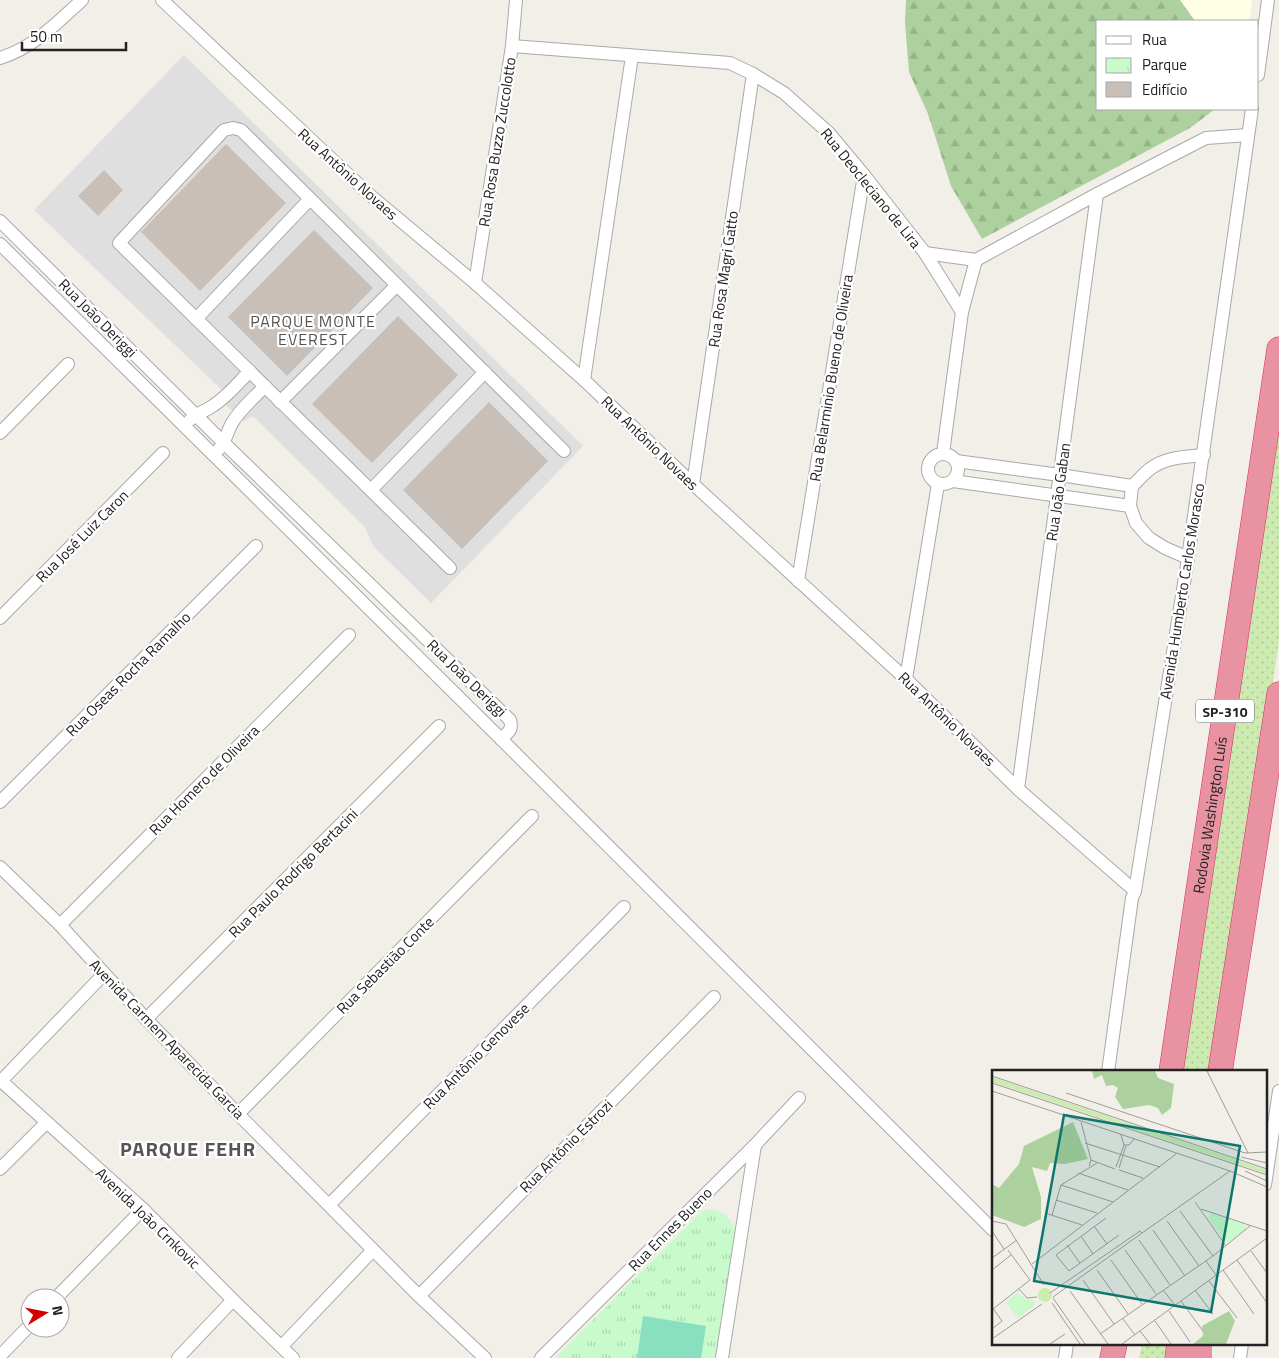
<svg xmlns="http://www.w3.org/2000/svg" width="1279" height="1358" viewBox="0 0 1279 1358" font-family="'Titillium Web',sans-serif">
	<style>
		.residential { fill: #e0dfdf }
		.education { fill: #ffffe5 }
		.grass { fill: url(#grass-dots) }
		.forest { fill: url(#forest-firs) }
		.park { fill: url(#park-tufts) }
		.pitch { fill: #88e0be }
		.building { fill: #c7bfb8 }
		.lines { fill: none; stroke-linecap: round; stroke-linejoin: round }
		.minor-casing { stroke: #a9a9a9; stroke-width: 14 }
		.motorway-casing { stroke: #dc2a67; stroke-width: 25 }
		.minor { stroke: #fff; stroke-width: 12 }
		.motorway { stroke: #e892a2; stroke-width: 24 }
		.labels { text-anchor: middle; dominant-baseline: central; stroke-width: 4.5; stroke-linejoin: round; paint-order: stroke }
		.shield { fill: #fff; stroke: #646464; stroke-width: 1 }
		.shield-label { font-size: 14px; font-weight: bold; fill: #222 }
		.street-label { font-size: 15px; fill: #222; stroke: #fff }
		.neighbourhood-label { font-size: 16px; letter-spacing: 1px; fill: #555; stroke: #fff }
		.district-label { font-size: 20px; font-weight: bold; letter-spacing: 1px; fill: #555; stroke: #fff }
		.inset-road { fill: none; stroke: #9f9d99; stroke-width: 1 }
		.view { fill: #0f766e; fill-opacity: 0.15; stroke: #0f766e; stroke-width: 2.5 }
		.inset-edge { fill: none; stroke: #222; stroke-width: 2.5 }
	</style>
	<defs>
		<pattern id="grass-dots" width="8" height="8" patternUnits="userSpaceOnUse" patternTransform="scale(1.25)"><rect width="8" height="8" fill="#cdebb0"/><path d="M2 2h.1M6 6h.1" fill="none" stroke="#b0c997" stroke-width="1.8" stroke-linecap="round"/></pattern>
		<pattern id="forest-firs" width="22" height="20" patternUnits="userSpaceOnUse" patternTransform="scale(1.25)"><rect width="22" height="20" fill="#add19e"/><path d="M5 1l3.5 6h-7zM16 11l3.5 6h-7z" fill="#95b388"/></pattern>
		<pattern id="park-tufts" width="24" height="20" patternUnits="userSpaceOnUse" patternTransform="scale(1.25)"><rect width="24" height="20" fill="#c8facc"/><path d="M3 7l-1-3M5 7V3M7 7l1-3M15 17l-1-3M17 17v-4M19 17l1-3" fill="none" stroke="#acd6af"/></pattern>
	</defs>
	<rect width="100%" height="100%" fill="#f2efe9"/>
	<path class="residential" d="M 184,55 L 583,446 L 431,603 L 373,546 L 365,527 L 253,416 L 244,421 L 217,397 L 222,390 L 34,210 Z"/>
	<path class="education" d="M 1180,0 L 1252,0 L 1249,21 L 1195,21 Z"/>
	<g class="grass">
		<path d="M 1279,432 L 1279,642 L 1214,1072 L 1183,1072 Z"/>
		<path d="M 1142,1344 L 1172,1344 L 1170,1358 L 1139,1358 Z"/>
	</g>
	<path class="forest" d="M 906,0 L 1180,0 L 1195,21 L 1098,21 L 1098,109 L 1215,109 L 1190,128 L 982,239 L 951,186 L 928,114 L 909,72 L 905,23 Z"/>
	<path class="park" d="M 709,1209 C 725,1211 732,1220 737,1234 L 718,1358 L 555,1358 L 701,1212 Z"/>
	<path class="pitch" d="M 643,1316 L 706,1326 L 701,1358 L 637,1358 Z"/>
	<g class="building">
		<path d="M 226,144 L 286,203 L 200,291 L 141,232 Z"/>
		<path d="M 104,170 L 123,190 L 98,216 L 78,196 Z"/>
		<path d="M 314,230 L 373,288 L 287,376 L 228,317 Z"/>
		<path d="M 398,316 L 458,375 L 372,463 L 312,404 Z"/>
		<path d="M 489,402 L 548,461 L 462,549 L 403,490 Z"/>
	</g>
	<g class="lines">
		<g class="minor-casing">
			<g id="minor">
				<path d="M 162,0 L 371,196 L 475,283 L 584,380 L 693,484 L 906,679 L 1018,789 L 1135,891"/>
				<path d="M 512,46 L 730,63 L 753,74 L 784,93 L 829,133 L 864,175 L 925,253 L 962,312"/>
				<path d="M 0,58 C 33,48 57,23 82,0"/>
				<path d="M 1258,75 L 1268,0"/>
				<path d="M 0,221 L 224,443 L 510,720 C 513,731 508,732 501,739 L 0,244"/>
				<path d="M 925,253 L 976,260 L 1097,194 L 1206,138 L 1248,135"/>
				<path d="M 475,283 L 512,46 L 516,0"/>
				<path d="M 196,319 L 310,199"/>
				<path d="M 584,380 L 632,56"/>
				<path d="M 280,402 L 397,285"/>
				<path d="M 190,420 C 197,413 206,411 214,405 C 228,396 238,383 250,371"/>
				<path d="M 0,433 L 68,364"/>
				<path d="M 219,449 C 226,441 227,432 232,423 C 240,409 254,398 265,386"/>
				<path d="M 943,453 L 962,312 L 976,260"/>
				<circle cx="943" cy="469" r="15"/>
				<path d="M 956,461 L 1060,475 L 1132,486"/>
				<path d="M 953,481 L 1130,506"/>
				<path d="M 693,484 L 753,74"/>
				<path d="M 371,490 L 485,372"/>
				<path d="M 1188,558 L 1165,548 L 1149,538 L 1136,523 L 1130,506 L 1132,486 C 1138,481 1143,474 1150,469 C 1165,457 1185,457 1204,455"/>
				<path d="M 450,568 L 119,243 L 224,130 L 233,128 L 241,130 L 564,451"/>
				<path d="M 798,581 L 864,175"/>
				<path d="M 0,618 L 163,453"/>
				<path d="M 906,679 L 938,484"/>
				<path d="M 501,739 L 993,1230"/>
				<path d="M 1018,789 L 1097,194"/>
				<path d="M 0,802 L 256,546"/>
				<path d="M 0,867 L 60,925 L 146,1019 L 238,1114 L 419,1296 L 485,1358"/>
				<path d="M 60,925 L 349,635"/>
				<path d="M 146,1019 L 439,726"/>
				<path d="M 1108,1072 L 1132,898 L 1135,891 L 1188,558 L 1252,109"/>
				<path d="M 0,1080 L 143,1209 L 233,1300 L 293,1358"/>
				<path d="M 1,1081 L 104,974"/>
				<path d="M 238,1114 L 532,816"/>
				<path d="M 0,1169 L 46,1123"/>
				<path d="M 1265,1185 L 1279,1091"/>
				<path d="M 329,1205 L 624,907"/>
				<path d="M 419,1296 L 714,997"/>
				<path d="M 56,1298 L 143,1209"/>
				<path d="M 282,1346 L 373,1250"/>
				<path d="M 0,1356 L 30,1325"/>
				<path d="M 178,1358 L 233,1300"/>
				<path d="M 541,1358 L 755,1145 L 799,1098"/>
				<path d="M 722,1358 L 755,1145"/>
				<path d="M 1065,1358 L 1067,1344"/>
				<path d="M 1240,1358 L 1242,1344"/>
			</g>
		</g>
		<g class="motorway-casing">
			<g id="motorway">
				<path id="s1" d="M 1171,1072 L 1279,349"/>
				<path d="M 1220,1072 L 1279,694"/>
				<path d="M 1112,1358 L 1115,1344"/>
				<path d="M 1177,1358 L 1179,1344"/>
				<path d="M 1199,1358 L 1199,1344"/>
			</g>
		</g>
		<use href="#minor" class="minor"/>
		<use href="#motorway" class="motorway"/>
	</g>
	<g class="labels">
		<rect class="shield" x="1196" y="699.5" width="58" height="23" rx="4"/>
		<g class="shield-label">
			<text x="1225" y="711">SP-310</text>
		</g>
		<g class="street-label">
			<text transform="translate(497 142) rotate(-81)">Rua Rosa Buzzo Zuccolotto</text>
			<text transform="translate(348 174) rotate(42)">Rua Antônio Novaes</text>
			<text transform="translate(871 188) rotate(51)">Rua Deocleciano de Lira</text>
			<text transform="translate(723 279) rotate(-82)">Rua Rosa Magri Gatto</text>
			<text transform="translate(98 318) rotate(45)">Rua João Deriggi</text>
			<text transform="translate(831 378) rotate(-81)">Rua Belarminio Bueno de Oliveira</text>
			<text transform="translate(650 443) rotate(44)">Rua Antônio Novaes</text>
			<text transform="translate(1058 492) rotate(-82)">Rua João Gaban</text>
			<text transform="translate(82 536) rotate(-45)">Rua José Luiz Caron</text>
			<text transform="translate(1182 591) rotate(-81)">Avenida Humberto Carlos Morasco</text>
			<text transform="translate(128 674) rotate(-45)">Rua Oseas Rocha Ramalho</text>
			<text transform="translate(467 678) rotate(44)">Rua João Deriggi</text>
			<text transform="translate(947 719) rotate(44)">Rua Antônio Novaes</text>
			<text transform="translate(204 780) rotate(-45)">Rua Homero de Oliveira</text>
			<text stroke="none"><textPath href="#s1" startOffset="260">Rodovia Washington Luís</textPath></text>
			<text transform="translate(293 873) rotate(-45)">Rua Paulo Rodrigo Bertacini</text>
			<text transform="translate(385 965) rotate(-45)">Rua Sebastião Conte</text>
			<text transform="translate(167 1039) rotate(46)">Avenida Carmem Aparecida Garcia</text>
			<text transform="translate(476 1056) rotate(-45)">Rua Antônio Genovese</text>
			<text transform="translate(566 1146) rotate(-45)">Rua Antônio Estrozi</text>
			<text transform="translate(148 1218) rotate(44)">Avenida João Crnkovic</text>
			<text transform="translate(670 1229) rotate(-45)">Rua Ennes Bueno</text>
		</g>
		<g class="neighbourhood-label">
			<text x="313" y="321">PARQUE MONTE<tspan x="313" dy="18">EVEREST</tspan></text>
		</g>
		<g class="district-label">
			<text x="188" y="1148">PARQUE FEHR</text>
		</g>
	</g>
	<g transform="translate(992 1070)">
		<rect width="275" height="275" fill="#f2efe9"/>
		<path d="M 0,7 L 275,100 L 275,104 L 0,12 ZM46 225a7 7 0 1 1 14 0a7 7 0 1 1-14 0Z" fill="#cdebb0"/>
		<path d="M 100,1 L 163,1 L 166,8 L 182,14 L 179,38 L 170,45 L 166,38 L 157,35 L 131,39 L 123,27 L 126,18 L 121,15 L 114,16 L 110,5 L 102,9 ZM 81,52 L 96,89 L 73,94 L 58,93 L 55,101 L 40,97 L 49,127 L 49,149 L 32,157 L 0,145 L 0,114 L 7,118 L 27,94 L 32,76 ZM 237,241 L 243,251 L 234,274 L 201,274 L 211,266 L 210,256 Z" fill="#add19e"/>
		<path d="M 220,143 L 254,155 L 255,159 L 235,173 L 216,148 ZM 26,222 L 33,229 L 43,231 L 41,237 L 26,248 L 14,233 Z" fill="#c8facc"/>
		<path class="inset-road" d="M 215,1 L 256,83M 0,6 L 275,99M 0,13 L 275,105M 0,21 L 238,101 L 275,117M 74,23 L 253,83 L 275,82M 89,52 L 99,90 L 97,96M 129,65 L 132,75 L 137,75 L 142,69M 93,73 L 168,97M 249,87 L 275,93M 99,90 L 123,99M 124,97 L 132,75M 127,98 L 134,76M 127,100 L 151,108M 253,101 L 275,111M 86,103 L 136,120M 69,115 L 121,132M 64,130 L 105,143M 203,132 L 234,176M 209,139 L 275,161M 188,141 L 221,186M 53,143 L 90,155M 60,145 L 69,115 L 105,93M 114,148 L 64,185 L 77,201 L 127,165M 0,151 L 14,154 L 52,215M 175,151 L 207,196M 102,156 L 115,174M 161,160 L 193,206M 0,161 L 12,179M 150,163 L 238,101M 89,166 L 101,184M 147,170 L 178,215M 75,175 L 88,193M 133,180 L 164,224M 259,181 L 275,203M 0,188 L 25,170M 119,190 L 150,234M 245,190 L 275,233M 214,191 L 224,205M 40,194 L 184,84M 0,200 L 19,185M 105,200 L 136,244M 231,200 L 262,244M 91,210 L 122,254M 217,211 L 245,248M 27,219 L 35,228 L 45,227M 171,220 L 183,235M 203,220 L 221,244M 78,221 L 116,274M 58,223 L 148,161 L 150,163 L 61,227M 61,228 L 93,274M 189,231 L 211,261M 60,233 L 88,274M 0,237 L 10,251 L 0,259M 1,239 L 38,210 L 16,180M 177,241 L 198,272M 131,249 L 143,265M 163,251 L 179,274M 148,261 L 158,274M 108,264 L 221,186 L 258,156M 0,269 L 50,234M 58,274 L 73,264M 130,274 L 275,168"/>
		<path class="view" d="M 72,45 L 248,76 L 219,242 L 42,211 Z"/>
		<rect width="275" height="275" class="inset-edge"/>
	</g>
	<rect x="1096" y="20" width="162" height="90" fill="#ffffff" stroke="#a7a7a7"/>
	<rect x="1106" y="36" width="25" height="8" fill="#ffffff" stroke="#a7a7a7"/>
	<text x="1142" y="45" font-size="15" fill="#222222">Rua</text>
	<rect x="1106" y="58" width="25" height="15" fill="url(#park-tufts)" stroke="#a7a7a7"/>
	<text x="1142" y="70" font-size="15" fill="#222222">Parque</text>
	<rect x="1106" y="82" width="25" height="15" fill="#c7bfb8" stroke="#a7a7a7"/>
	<text x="1142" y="95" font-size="15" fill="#222222">Edifício</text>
	<g transform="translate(45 1313) rotate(80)"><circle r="24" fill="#ffffff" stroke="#a7a7a7"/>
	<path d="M0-4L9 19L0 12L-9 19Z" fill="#d40000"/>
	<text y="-8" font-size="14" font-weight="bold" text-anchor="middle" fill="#222222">N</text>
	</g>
	<path d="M22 42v8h104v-8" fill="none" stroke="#222222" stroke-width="2.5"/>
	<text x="30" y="42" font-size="15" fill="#222222" stroke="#ffffff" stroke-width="4" paint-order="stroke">50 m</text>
</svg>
